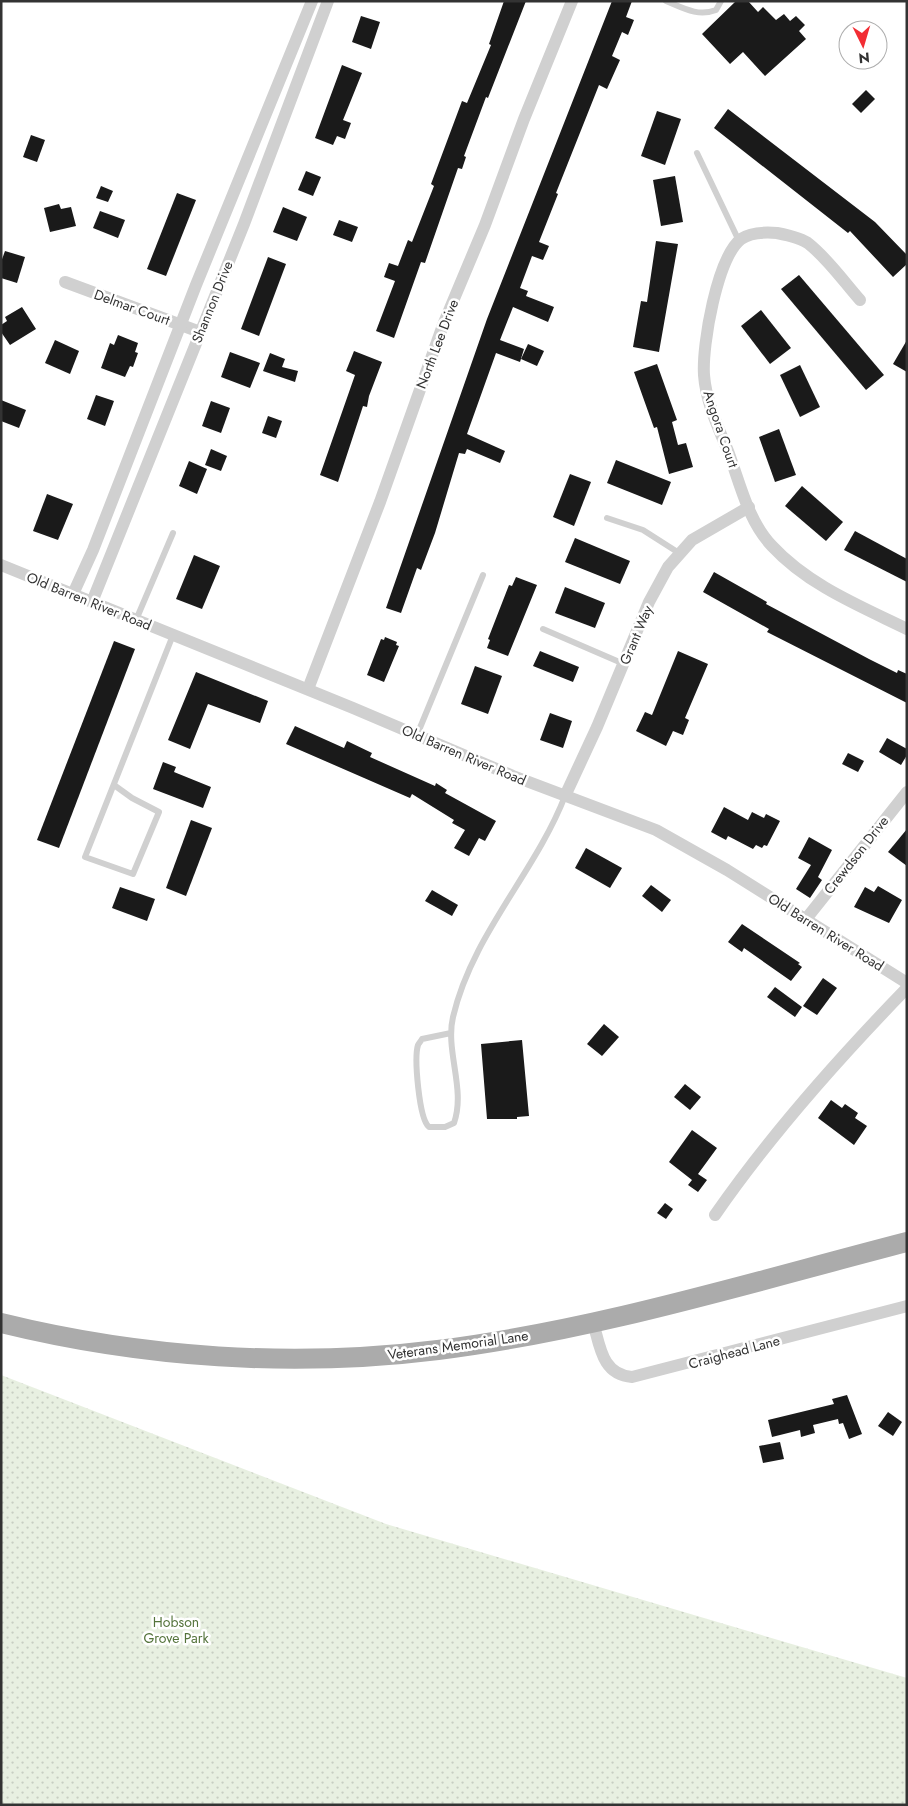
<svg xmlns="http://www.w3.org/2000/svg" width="908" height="1806" viewBox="0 0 908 1806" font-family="Jost,sans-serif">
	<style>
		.park { fill: url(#park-dots) }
		.building { fill: #1a1a1a }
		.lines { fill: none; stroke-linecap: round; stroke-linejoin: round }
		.service { stroke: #d0d0d0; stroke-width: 6 }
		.minor { stroke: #d0d0d0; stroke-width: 12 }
		.primary { stroke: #ababab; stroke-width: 20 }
		.labels { text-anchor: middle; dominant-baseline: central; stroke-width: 5; stroke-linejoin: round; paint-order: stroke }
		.street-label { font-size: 14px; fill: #333; stroke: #fff }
		.park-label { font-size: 14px; fill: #54733b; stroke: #fff }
	</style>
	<defs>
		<pattern id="park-dots" width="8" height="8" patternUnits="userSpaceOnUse" patternTransform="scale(1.25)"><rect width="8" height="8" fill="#e8f0e1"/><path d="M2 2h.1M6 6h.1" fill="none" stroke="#c7cec2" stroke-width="1.8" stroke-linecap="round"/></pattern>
	</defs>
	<rect width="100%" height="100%" fill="#fff"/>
	<path class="park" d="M 1,1375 L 386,1524 L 907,1678 L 907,1805 L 1,1805 Z"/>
	<g class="building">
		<path d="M 504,1 L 526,1 L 488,98 L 486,97 L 464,156 L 466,157 L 462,169 L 458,168 L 425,263 L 421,262 L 394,338 L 376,331 L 395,281 L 384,277 L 389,263 L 398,266 L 408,240 L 412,242 L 434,186 L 431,184 L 462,101 L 467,103 L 491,45 L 489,44 Z"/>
		<path d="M 612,1 L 632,1 L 626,17 L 634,20 L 628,35 L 622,32 L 612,56 L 620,60 L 607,89 L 599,85 L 556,193 L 558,194 L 539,242 L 549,246 L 543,260 L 532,256 L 520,288 L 528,291 L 526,296 L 554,307 L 548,322 L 513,307 L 500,340 L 524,349 L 520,362 L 496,353 L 467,434 L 505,451 L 500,463 L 467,449 L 465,454 L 459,453 L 435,533 L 421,570 L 417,568 L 401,613 L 386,608 L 487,319 Z"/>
		<path d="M 736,1 L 748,1 L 758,12 L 763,7 L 776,20 L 784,14 L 790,21 L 796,16 L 805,25 L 799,31 L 806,39 L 765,76 L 743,52 L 730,64 L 702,34 Z"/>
		<path d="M 361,16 L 380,22 L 371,49 L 352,42 Z"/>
		<path d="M 342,65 L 362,73 L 343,120 L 351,123 L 345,139 L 337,136 L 333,145 L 315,138 Z"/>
		<path d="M 866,90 L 875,99 L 861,113 L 852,104 Z"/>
		<path d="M 728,109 L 875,222 L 907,255 L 907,264 L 893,277 L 850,231 L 848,233 L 714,128 Z"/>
		<path d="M 657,111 L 681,119 L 665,165 L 641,156 Z"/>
		<path d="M 31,135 L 45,140 L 37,162 L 23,157 Z"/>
		<path d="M 306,171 L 321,177 L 313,196 L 298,190 Z"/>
		<path d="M 675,176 L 683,222 L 661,226 L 653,180 Z"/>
		<path d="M 101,186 L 113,191 L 108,202 L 96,198 Z"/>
		<path d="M 177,193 L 196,200 L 166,276 L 147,269 Z"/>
		<path d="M 59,204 L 61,209 L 71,207 L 76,226 L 50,232 L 44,208 Z"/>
		<path d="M 283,207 L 307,217 L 297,241 L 273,232 Z"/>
		<path d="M 100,211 L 125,220 L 118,238 L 93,228 Z"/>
		<path d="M 339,220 L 358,227 L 352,242 L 333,235 Z"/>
		<path d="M 656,241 L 678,244 L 659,352 L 633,347 L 641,301 L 647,302 Z"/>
		<path d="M 5,251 L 25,257 L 17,283 L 1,278 L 1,262 Z"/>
		<path d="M 268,257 L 286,264 L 259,336 L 241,329 Z"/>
		<path d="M 799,275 L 884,375 L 866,390 L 781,289 Z"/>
		<path d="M 22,307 L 36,329 L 10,345 L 1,332 L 1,325 L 7,321 L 5,317 Z"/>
		<path d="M 761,310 L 791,348 L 770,364 L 741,326 Z"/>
		<path d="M 118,335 L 138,343 L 135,352 L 138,353 L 133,367 L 130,366 L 125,377 L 101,368 L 110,343 L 114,345 Z"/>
		<path d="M 55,340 L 79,351 L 70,374 L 45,363 Z"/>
		<path d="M 907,340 L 907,372 L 893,364 Z"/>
		<path d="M 528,344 L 544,351 L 537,366 L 521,359 Z"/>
		<path d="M 354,351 L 382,362 L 369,396 L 367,407 L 363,406 L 338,482 L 320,475 L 355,375 L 346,371 Z"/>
		<path d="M 230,352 L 260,363 L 250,388 L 221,377 Z"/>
		<path d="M 270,353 L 285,359 L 282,367 L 298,371 L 295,382 L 263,371 Z"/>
		<path d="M 657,364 L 677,420 L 672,422 L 678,445 L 686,443 L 693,467 L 669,474 L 657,427 L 654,428 L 634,372 Z"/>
		<path d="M 800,365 L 820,407 L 800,417 L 780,375 Z"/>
		<path d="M 96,395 L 114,401 L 105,426 L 87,419 Z"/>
		<path d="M 1,400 L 26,410 L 19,428 L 1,421 Z"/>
		<path d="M 211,401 L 230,408 L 221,433 L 202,426 Z"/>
		<path d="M 268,416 L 282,421 L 276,438 L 262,433 Z"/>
		<path d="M 779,429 L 796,475 L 775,482 L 759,437 Z"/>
		<path d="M 211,449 L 227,456 L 221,471 L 205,465 Z"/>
		<path d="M 616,460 L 671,482 L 662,505 L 607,483 Z"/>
		<path d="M 189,461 L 207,469 L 197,494 L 179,486 Z"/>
		<path d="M 570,474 L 591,482 L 574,526 L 553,517 Z"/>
		<path d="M 802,486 L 843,522 L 826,541 L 785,506 Z"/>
		<path d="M 47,494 L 73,504 L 58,540 L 33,531 Z"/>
		<path d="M 855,531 L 907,559 L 907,582 L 844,550 Z"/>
		<path d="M 575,538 L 630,561 L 620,584 L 565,562 Z"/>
		<path d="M 194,555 L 220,566 L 202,609 L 176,599 Z"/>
		<path d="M 714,572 L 767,602 L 766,604 L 869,659 L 897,673 L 898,670 L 907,674 L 907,703 L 767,632 L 769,629 L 703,592 Z"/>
		<path d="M 516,577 L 537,585 L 508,656 L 487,648 L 490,640 L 488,639 L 509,585 L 512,586 Z"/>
		<path d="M 565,587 L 605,603 L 595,628 L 555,613 Z"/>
		<path d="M 385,637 L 397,642 L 396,645 L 399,646 L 384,682 L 367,675 L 381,639 L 384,640 Z"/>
		<path d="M 114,641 L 135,649 L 59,848 L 37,840 Z"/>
		<path d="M 540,651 L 579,667 L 573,682 L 533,666 Z"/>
		<path d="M 678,651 L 708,664 L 685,718 L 689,720 L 683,735 L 673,731 L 666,746 L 636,731 L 645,712 L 652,715 Z"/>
		<path d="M 475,666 L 502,676 L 488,714 L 461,704 Z"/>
		<path d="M 196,672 L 268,701 L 260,723 L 208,704 L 190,749 L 168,740 Z"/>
		<path d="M 550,713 L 572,721 L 563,748 L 540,740 Z"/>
		<path d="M 295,726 L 344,748 L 347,741 L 372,753 L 370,757 L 435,786 L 436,783 L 447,790 L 445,793 L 496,821 L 485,841 L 479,838 L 469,856 L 454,848 L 465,830 L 452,823 L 454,820 L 412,794 L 410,798 L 286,744 Z"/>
		<path d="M 887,738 L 907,749 L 907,755 L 901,765 L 879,752 Z"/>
		<path d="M 848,753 L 864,761 L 858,772 L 842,764 Z"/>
		<path d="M 163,762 L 176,767 L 174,772 L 211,787 L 203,808 L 153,789 Z"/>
		<path d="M 724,807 L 748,820 L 752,812 L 764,818 L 766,814 L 780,821 L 767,846 L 764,845 L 762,848 L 756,845 L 753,849 L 728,836 L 726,840 L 711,832 Z"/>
		<path d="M 191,820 L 212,828 L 186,896 L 166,888 Z"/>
		<path d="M 907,829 L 907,866 L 888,852 Z"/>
		<path d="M 809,837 L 832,850 L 818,877 L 822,880 L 810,898 L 796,889 L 811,865 L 798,858 Z"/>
		<path d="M 586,848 L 622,868 L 610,888 L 575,868 Z"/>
		<path d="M 651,885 L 671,900 L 662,912 L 642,896 Z"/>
		<path d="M 878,886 L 902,900 L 889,923 L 854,907 L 865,887 L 874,892 Z"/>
		<path d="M 120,887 L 155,899 L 147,921 L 112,908 Z"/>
		<path d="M 432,890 L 458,905 L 452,916 L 425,901 Z"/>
		<path d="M 742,924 L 800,963 L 798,964 L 802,967 L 791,981 L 744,948 L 742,952 L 728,942 Z"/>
		<path d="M 823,978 L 837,988 L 817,1015 L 803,1006 Z"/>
		<path d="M 775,987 L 802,1007 L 795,1017 L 767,997 Z"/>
		<path d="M 604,1024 L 619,1037 L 602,1056 L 587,1044 Z"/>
		<path d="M 522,1040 L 529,1116 L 517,1117 L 517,1119 L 487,1119 L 481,1044 Z"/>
		<path d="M 685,1084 L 701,1097 L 690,1110 L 674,1097 Z"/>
		<path d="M 831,1100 L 842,1108 L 845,1104 L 858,1113 L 855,1118 L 867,1126 L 854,1145 L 818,1118 Z"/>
		<path d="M 692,1130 L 717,1148 L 698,1174 L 707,1180 L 698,1192 L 688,1185 L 692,1180 L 669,1162 Z"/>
		<path d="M 665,1203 L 673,1209 L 666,1219 L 657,1213 Z"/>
		<path d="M 847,1395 L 862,1434 L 849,1439 L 843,1423 L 839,1424 L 838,1419 L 813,1425 L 815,1433 L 801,1437 L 800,1430 L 772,1437 L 768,1420 L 834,1404 L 832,1399 Z"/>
		<path d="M 888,1412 L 902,1422 L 893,1436 L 878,1426 Z"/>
		<path d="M 780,1442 L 784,1459 L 763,1463 L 759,1446 Z"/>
	</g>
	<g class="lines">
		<g class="service">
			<path d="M 666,1 C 683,8 698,17 716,10 L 721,1"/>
			<path d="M 697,153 L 739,241"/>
			<path d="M 607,518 L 643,530 L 679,553"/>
			<path d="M 136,620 L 173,533"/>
			<path d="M 543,629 L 624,664"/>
			<path d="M 417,735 L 483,575"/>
			<path d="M 114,785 L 132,798 L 159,812 L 133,874 L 85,857 L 173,635"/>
			<path d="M 451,1033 L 422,1039 C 421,1041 419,1043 418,1045 C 414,1058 419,1119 429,1127 L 445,1127 L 454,1123 C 466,1089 445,1051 453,1017 C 472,935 535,873 565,796"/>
		</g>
		<g class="minor">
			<path d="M 65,282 L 200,332"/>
			<path d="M 860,300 C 844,282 828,259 809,244 C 802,238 787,235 777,233 C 765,232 751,232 741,239 C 717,258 702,345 704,375 C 706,402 718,427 728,451 C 740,483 748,521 772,546 C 808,585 860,606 907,629"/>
			<path d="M 1,565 L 353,708 L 513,776 L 656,830 L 727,870 L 907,983"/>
			<path d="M 73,594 L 93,550 L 196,285 L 312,1"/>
			<path d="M 92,602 L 244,224 L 328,1"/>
			<path d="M 308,689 L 380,502 L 443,325 L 485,225 L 524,119 L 572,1"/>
			<path d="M 565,796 L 597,727 L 649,602 L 668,567 L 692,540 L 749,507"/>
			<path d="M 806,919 L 907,792"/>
			<path d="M 715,1215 C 771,1134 838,1059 907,988"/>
			<path d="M 593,1322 C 600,1346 602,1375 632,1377 L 907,1306"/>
		</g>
		<path class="primary" d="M 1,1323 C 143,1358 293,1368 438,1350 C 597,1330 752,1282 907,1242"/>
	</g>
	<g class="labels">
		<g class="street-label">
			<text transform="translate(212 302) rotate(-68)">Shannon Drive</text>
			<text transform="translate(132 307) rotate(20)">Delmar Court</text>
			<text transform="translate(437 344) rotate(-69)">North Lee Drive</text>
			<text transform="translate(721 429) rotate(71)">Angora Court</text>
			<text transform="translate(89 601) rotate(22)">Old Barren River Road</text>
			<text transform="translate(636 635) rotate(-67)">Grant Way</text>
			<text transform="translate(464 755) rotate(23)">Old Barren River Road</text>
			<text transform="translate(856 855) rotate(-52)">Crewdson Drive</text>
			<text transform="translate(826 932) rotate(32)">Old Barren River Road</text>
			<text transform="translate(458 1345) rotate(-8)">Veterans Memorial Lane</text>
			<text transform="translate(734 1352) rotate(-15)">Craighead Lane</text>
		</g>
		<g class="park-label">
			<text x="176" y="1622">Hobson<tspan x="176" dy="16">Grove Park</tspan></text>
		</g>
	</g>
	<rect width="908" height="1806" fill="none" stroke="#333333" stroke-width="5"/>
	<g transform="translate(863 45) rotate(175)"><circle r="24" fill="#ffffff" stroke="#adadad"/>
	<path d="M0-4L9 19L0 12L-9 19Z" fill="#f22d34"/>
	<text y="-8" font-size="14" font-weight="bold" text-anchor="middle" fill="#333333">N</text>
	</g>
</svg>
